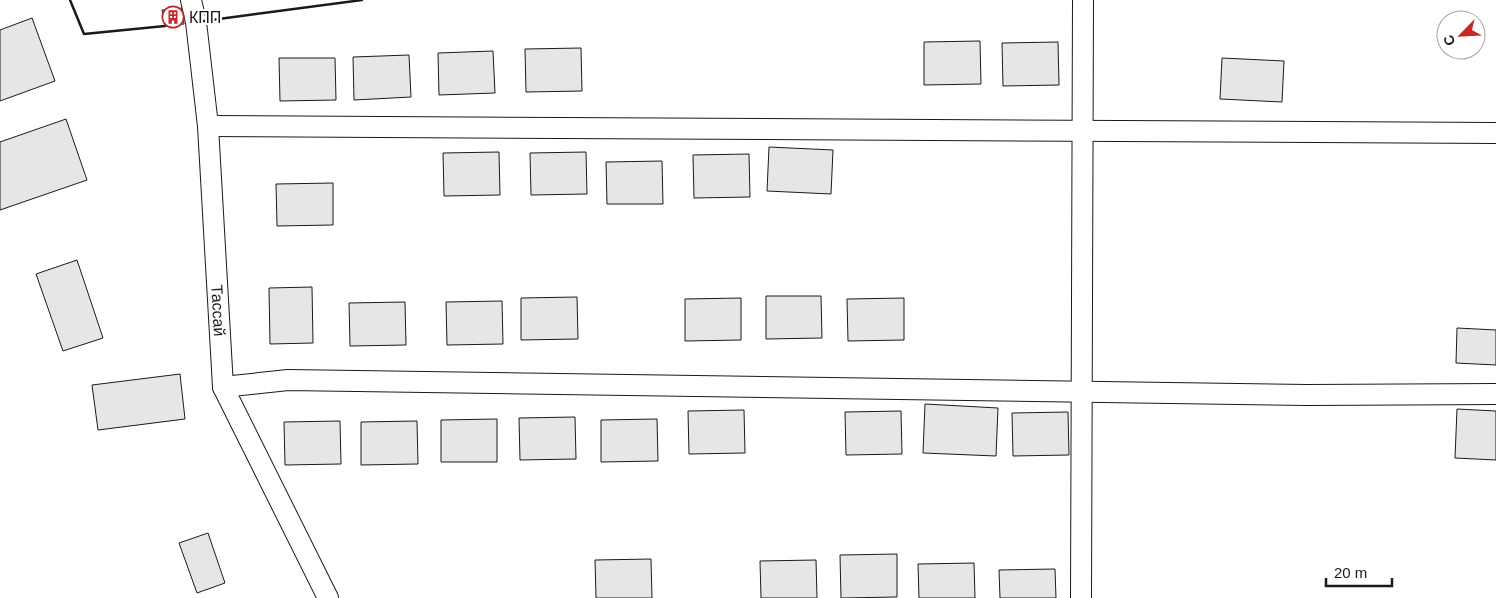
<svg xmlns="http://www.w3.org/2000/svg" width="1496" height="598" viewBox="0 0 1496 598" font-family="Helvetica,sans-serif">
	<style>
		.building { fill: #e6e6e6; stroke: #1a1a1a }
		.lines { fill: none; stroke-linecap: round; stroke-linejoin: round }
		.street-casing { stroke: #1a1a1a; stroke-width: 22 }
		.street { stroke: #fff; stroke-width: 20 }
		.wall { stroke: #1a1a1a; stroke-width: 2.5 }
		.labels { text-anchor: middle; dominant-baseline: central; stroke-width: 4; stroke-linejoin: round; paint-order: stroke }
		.poi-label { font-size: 16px; fill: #1a1a1a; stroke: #fff; text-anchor: start }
		.street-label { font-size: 16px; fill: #1a1a1a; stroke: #fff }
	</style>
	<rect width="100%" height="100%" fill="#fff"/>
	<g class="building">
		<path d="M 182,8 L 184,24 L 165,26 L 162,10 Z"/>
		<path d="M 32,18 L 55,81 L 0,101 L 0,30 Z"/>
		<path d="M 980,41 L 981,84 L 924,85 L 924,42 Z"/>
		<path d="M 1058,42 L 1059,85 L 1003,86 L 1002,43 Z"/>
		<path d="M 581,48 L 582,91 L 526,92 L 525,49 Z"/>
		<path d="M 493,51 L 495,93 L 439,95 L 438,53 Z"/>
		<path d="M 409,55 L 411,97 L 354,100 L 353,57 Z"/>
		<path d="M 279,58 L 335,58 L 336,100 L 280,101 Z"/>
		<path d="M 1222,58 L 1284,61 L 1282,102 L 1220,99 Z"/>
		<path d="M 66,119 L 87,180 L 0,210 L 0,142 Z"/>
		<path d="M 769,147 L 833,150 L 831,194 L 767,191 Z"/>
		<path d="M 499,152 L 500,195 L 444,196 L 443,153 Z"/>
		<path d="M 586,152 L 587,194 L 531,195 L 530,153 Z"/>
		<path d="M 749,154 L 750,197 L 694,198 L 693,155 Z"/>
		<path d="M 662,161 L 663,204 L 607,204 L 606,162 Z"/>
		<path d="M 333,183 L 333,225 L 277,226 L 276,184 Z"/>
		<path d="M 77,260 L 103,338 L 63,351 L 36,274 Z"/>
		<path d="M 312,287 L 313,343 L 270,344 L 269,288 Z"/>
		<path d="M 766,296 L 821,296 L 822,338 L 766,339 Z"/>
		<path d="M 577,297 L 578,339 L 521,340 L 521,298 Z"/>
		<path d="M 741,298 L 741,340 L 685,341 L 685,299 Z"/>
		<path d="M 904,298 L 904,340 L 848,341 L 847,299 Z"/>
		<path d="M 502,301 L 503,344 L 447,345 L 446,302 Z"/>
		<path d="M 405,302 L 406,345 L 350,346 L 349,303 Z"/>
		<path d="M 1457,328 L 1496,330 L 1496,365 L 1456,363 Z"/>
		<path d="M 180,374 L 185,419 L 98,430 L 92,385 Z"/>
		<path d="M 925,404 L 998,408 L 996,456 L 923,453 Z"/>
		<path d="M 1457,409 L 1496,411 L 1496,460 L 1455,458 Z"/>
		<path d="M 744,410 L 745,453 L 689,454 L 688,411 Z"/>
		<path d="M 901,411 L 902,454 L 846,455 L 845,412 Z"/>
		<path d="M 1068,412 L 1069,455 L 1013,456 L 1012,413 Z"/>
		<path d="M 575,417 L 576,459 L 520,460 L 519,418 Z"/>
		<path d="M 497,419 L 497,462 L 441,462 L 441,420 Z"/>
		<path d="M 657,419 L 658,461 L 601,462 L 601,420 Z"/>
		<path d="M 340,421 L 341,464 L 285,465 L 284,422 Z"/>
		<path d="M 417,421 L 418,464 L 361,465 L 361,422 Z"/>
		<path d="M 208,533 L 225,583 L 197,593 L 179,543 Z"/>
		<path d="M 897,554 L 897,597 L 841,598 L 840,555 Z"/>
		<path d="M 651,559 L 652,598 L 596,598 L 595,560 Z"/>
		<path d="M 816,560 L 817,598 L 761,598 L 760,561 Z"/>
		<path d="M 974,563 L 975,598 L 919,598 L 918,564 Z"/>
		<path d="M 1055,569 L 1056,598 L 1000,598 L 999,570 Z"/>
	</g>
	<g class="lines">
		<g class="street-casing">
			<g id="street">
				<path id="s1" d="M 191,0 L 196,22 L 208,126 L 223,387 L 328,598"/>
				<path d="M 208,126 L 1496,133"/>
				<path d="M 223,387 L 288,380 L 1308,395 L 1496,394"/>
				<path d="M 1081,598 L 1083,0"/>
			</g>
		</g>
		<use href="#street" class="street"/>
		<g class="wall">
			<path d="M 70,0 L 84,34 L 165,26"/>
			<path d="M 204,21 L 362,0"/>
		</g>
	</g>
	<defs>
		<g id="building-ring" transform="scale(1.125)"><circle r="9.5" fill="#fff" stroke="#c62828" stroke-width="1.5"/><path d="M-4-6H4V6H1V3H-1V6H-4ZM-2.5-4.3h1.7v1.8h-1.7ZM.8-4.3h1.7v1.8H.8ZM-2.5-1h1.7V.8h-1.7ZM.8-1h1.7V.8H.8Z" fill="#c62828"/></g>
	</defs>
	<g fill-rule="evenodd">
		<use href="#building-ring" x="173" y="17"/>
	</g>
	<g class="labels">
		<g class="poi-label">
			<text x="189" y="17">КПП</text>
		</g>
		<g class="street-label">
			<text stroke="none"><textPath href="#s1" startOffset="312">Тассай</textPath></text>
		</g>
	</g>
	<g transform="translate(1461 35) rotate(246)"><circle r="24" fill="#ffffff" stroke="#a3a3a3"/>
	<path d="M0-4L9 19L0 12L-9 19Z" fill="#c62828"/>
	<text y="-8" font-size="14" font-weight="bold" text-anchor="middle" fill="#1a1a1a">С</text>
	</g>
	<path d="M1326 578v8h66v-8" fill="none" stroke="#1a1a1a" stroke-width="2.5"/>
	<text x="1334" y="578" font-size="15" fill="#1a1a1a" stroke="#ffffff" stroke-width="4" paint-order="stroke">20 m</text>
</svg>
